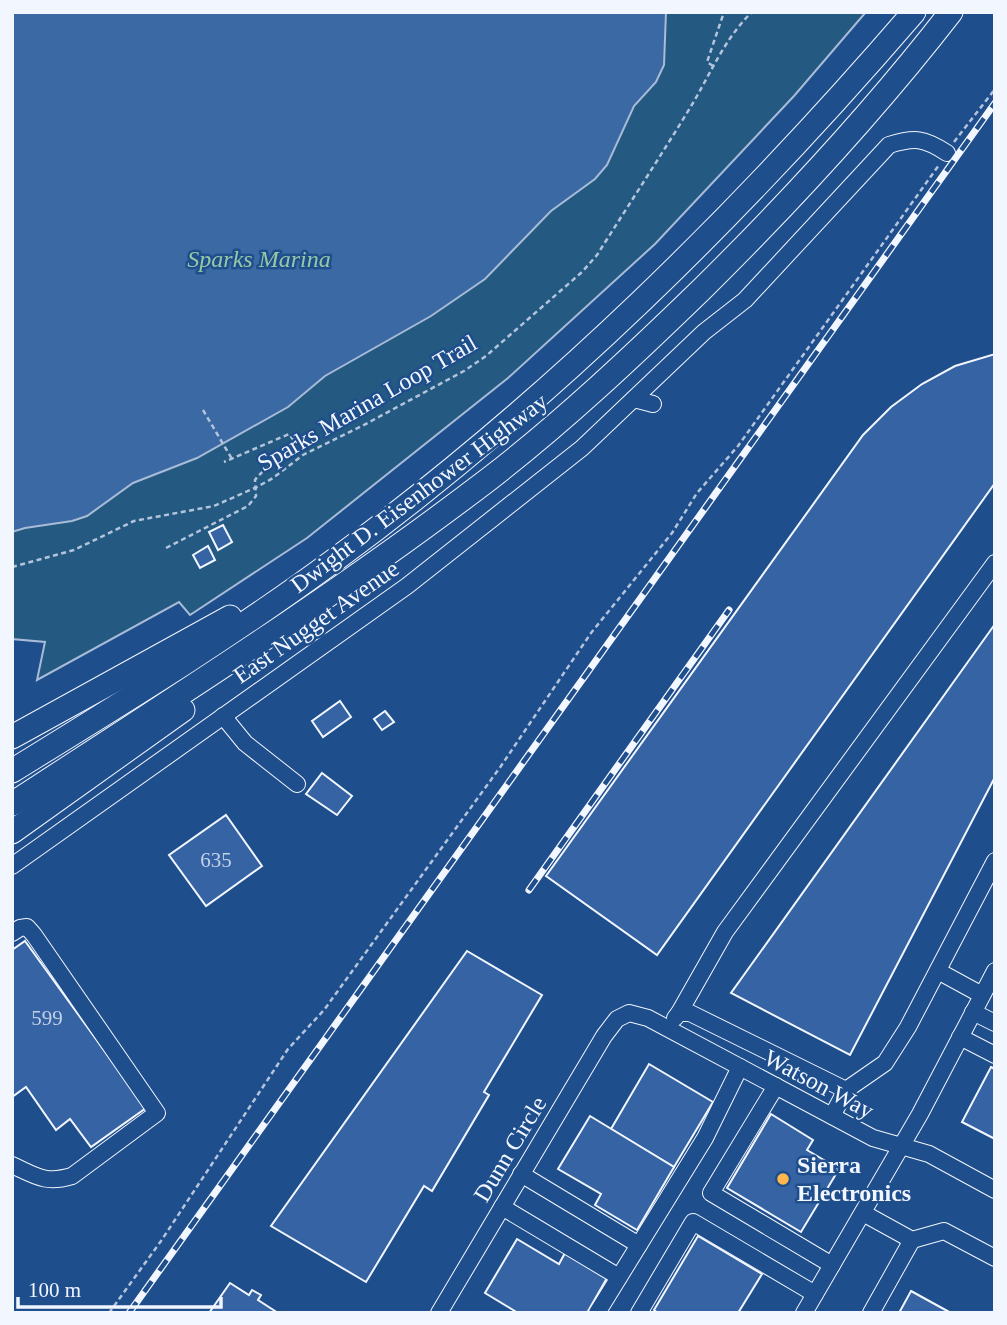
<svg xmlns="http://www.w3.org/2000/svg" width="1007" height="1325" viewBox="0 0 1007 1325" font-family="'Times New Roman',serif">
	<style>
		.green { fill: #245a82; stroke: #a8bbd7; stroke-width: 2 }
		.water { fill: #3b69a3; stroke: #a8bbd7; stroke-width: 2 }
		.building { fill: #3563a3; stroke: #f2f6ff; stroke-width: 2 }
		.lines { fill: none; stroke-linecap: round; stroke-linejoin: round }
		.minor-casing { stroke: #f2f6ff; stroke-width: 18 }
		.highway-casing { stroke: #f2f6ff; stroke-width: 25 }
		.path { stroke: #b3c4dc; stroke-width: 2.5; stroke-dasharray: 5 3.5; stroke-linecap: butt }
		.minor { stroke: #1f4e8c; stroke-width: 16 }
		.highway { stroke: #1f4e8c; stroke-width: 23 }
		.rail-casing { stroke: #f2f6ff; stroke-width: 7 }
		.rail { stroke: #1f4e8c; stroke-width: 4.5; stroke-dasharray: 13; stroke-linecap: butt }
		.poi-dot { fill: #ffb74d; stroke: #1f4e8c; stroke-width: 2.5 }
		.labels { text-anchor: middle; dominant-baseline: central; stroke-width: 5; stroke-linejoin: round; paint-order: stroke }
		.number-label { font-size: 21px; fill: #c3d1e8 }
		.park-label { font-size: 24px; font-style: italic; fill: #97c8a6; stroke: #1f4e8c }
		.street-label { font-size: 24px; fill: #f2f6ff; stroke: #1f4e8c }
		.poi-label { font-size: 24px; font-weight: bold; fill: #f2f6ff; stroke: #1f4e8c; text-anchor: start }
	</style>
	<rect width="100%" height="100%" fill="#1f4e8c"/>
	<path class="green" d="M 12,12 L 866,12 L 794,96 L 655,244 L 508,378 L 307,538 L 190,615 L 179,602 L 37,680 L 45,642 L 12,639 Z"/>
	<path class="water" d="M 12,12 L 666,12 L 664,65 L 656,82 L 634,106 L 607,165 L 595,179 L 551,211 L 485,279 L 431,316 L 325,376 L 288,407 L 197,458 L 133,483 L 87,516 L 72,521 L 25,528 L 12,532 Z"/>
	<g class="building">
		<path d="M 995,354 L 995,483 L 657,955 L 546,876 L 863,435 L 891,407 L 922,384 L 955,366 Z"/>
		<path d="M 223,525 L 232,542 L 218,550 L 209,532 Z"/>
		<path d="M 208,546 L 215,560 L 200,568 L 193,555 Z"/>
		<path d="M 995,624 L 995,777 L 850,1055 L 731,993 Z"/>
		<path d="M 340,701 L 351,717 L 323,737 L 312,721 Z"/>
		<path d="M 385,711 L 394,722 L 382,730 L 374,719 Z"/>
		<path d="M 322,773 L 352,796 L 337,815 L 306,794 Z"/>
		<path d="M 226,815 L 262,866 L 206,906 L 169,855 Z"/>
		<path d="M 25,941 L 146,1108 L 91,1147 L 70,1119 L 56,1130 L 26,1087 L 12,1097 L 12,950 Z"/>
		<path d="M 467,951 L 542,995 L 484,1092 L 489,1095 L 432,1191 L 424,1186 L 366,1282 L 271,1226 Z"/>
		<path d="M 649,1064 L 713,1102 L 674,1167 L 611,1129 Z"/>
		<path d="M 991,1067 L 995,1069 L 995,1139 L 962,1122 Z"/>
		<path d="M 771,1114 L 813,1140 L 807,1150 L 839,1169 L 801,1232 L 727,1188 Z"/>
		<path d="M 590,1116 L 674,1167 L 637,1230 L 595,1205 L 601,1194 L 558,1169 Z"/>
		<path d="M 698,1236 L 762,1274 L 738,1313 L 658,1313 L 654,1310 Z"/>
		<path d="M 517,1239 L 559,1264 L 565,1253 L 607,1278 L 587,1313 L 518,1313 L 485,1293 Z"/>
		<path d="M 230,1283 L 249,1295 L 252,1290 L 261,1295 L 258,1300 L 278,1313 L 209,1313 Z"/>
		<path d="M 911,1291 L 951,1313 L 899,1313 Z"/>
	</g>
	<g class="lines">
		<g class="minor-casing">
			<g id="minor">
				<path d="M 634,399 L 653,404"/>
				<path d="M 223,716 L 245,743 L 297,784"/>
				<path d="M 12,866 L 407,586 L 582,448 L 704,332 L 745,300 L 889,145 C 915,137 924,138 947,153"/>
				<path d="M 12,933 L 20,928 L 27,927 L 34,935 L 157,1113 L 72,1176 C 45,1184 36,1176 12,1165"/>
				<path d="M 938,971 L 982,995"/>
				<path d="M 973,1012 L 995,1023"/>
				<path d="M 679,1013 L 725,932 L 995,563"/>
				<path d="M 675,1018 L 679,1013 L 690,1013 L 846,1090"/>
				<path d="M 960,1037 L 995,1055"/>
				<path d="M 776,1086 L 711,1193 L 832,1265"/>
				<path d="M 832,1116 L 846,1090 L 885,1063 L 908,1027 L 995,861"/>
				<path d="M 521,1174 L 639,1245"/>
				<path d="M 502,1207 L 619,1277"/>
				<path d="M 863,1213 L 912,1240 L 944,1231 L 995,1258"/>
				<path d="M 439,1313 L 604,1036 L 617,1019 L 629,1013 L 648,1018 L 873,1138 L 929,1154 L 995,1190"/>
				<path d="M 597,1313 L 705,1138 L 740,1067"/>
				<path d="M 639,1313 L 693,1222 L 815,1294"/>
				<path d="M 804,1313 L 920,1114 L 995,971"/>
				<path d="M 871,1313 L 912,1240"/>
			</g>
		</g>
		<g class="highway-casing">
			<g id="highway">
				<path d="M 12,737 L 230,617"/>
				<path d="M 12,771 C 122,703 232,636 336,559 C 551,401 740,214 914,12"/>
				<path d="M 12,804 C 173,699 336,596 489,479 C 564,421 634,355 702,289 C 790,202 875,110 951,12"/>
				<path d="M 12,832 L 183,710"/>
			</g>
		</g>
		<g class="path">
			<path d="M 713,66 L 707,62 L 724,12"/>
			<path d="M 954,142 L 995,89"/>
			<path d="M 203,410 L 232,459"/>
			<path d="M 166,548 L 248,506 L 256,496 L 255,480 L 258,476 L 295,442 L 289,434 L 224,462"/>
			<path d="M 12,567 L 74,550 L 134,521 L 214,506 L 257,487 L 273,478 L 303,455 L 362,426 L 464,371 L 486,356 L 582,272 L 597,255 C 628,206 660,157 690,108 C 710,75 724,39 752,12"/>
			<path d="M 109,1313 L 161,1241 L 288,1049 L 324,1010 L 501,766 L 591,633 L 672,533 L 697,493 L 738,446 L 939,165"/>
		</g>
		<use href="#minor" class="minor"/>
		<use href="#highway" class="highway"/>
		<g class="rail-casing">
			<g id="rail">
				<path d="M 529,890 L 729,610"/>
				<path d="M 129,1313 L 995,103"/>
			</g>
		</g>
		<use href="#rail" class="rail"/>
	</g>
	<circle class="poi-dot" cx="783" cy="1179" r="7"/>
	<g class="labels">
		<g class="number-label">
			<text x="216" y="860">635</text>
			<text x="47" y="1018">599</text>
		</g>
		<g class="park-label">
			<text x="259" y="259">Sparks Marina</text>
		</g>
		<g class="street-label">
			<text transform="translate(367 403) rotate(-30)">Sparks Marina Loop Trail</text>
			<text transform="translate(419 493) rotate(-37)">Dwight D. Eisenhower Highway</text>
			<text transform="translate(316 622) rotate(-35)">East Nugget Avenue</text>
			<text transform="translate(819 1084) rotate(28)">Watson Way</text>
			<text transform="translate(510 1149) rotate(-59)">Dunn Circle</text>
		</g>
		<g class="poi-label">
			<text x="797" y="1165">Sierra<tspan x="797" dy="28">Electronics</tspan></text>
		</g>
	</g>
	<rect width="1007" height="1325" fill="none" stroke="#f2f6ff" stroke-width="28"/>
	<path d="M18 1297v10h203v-10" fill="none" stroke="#f2f6ff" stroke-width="3.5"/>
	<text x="28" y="1297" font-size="21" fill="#f2f6ff" stroke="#1f4e8c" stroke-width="5" paint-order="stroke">100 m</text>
</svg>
